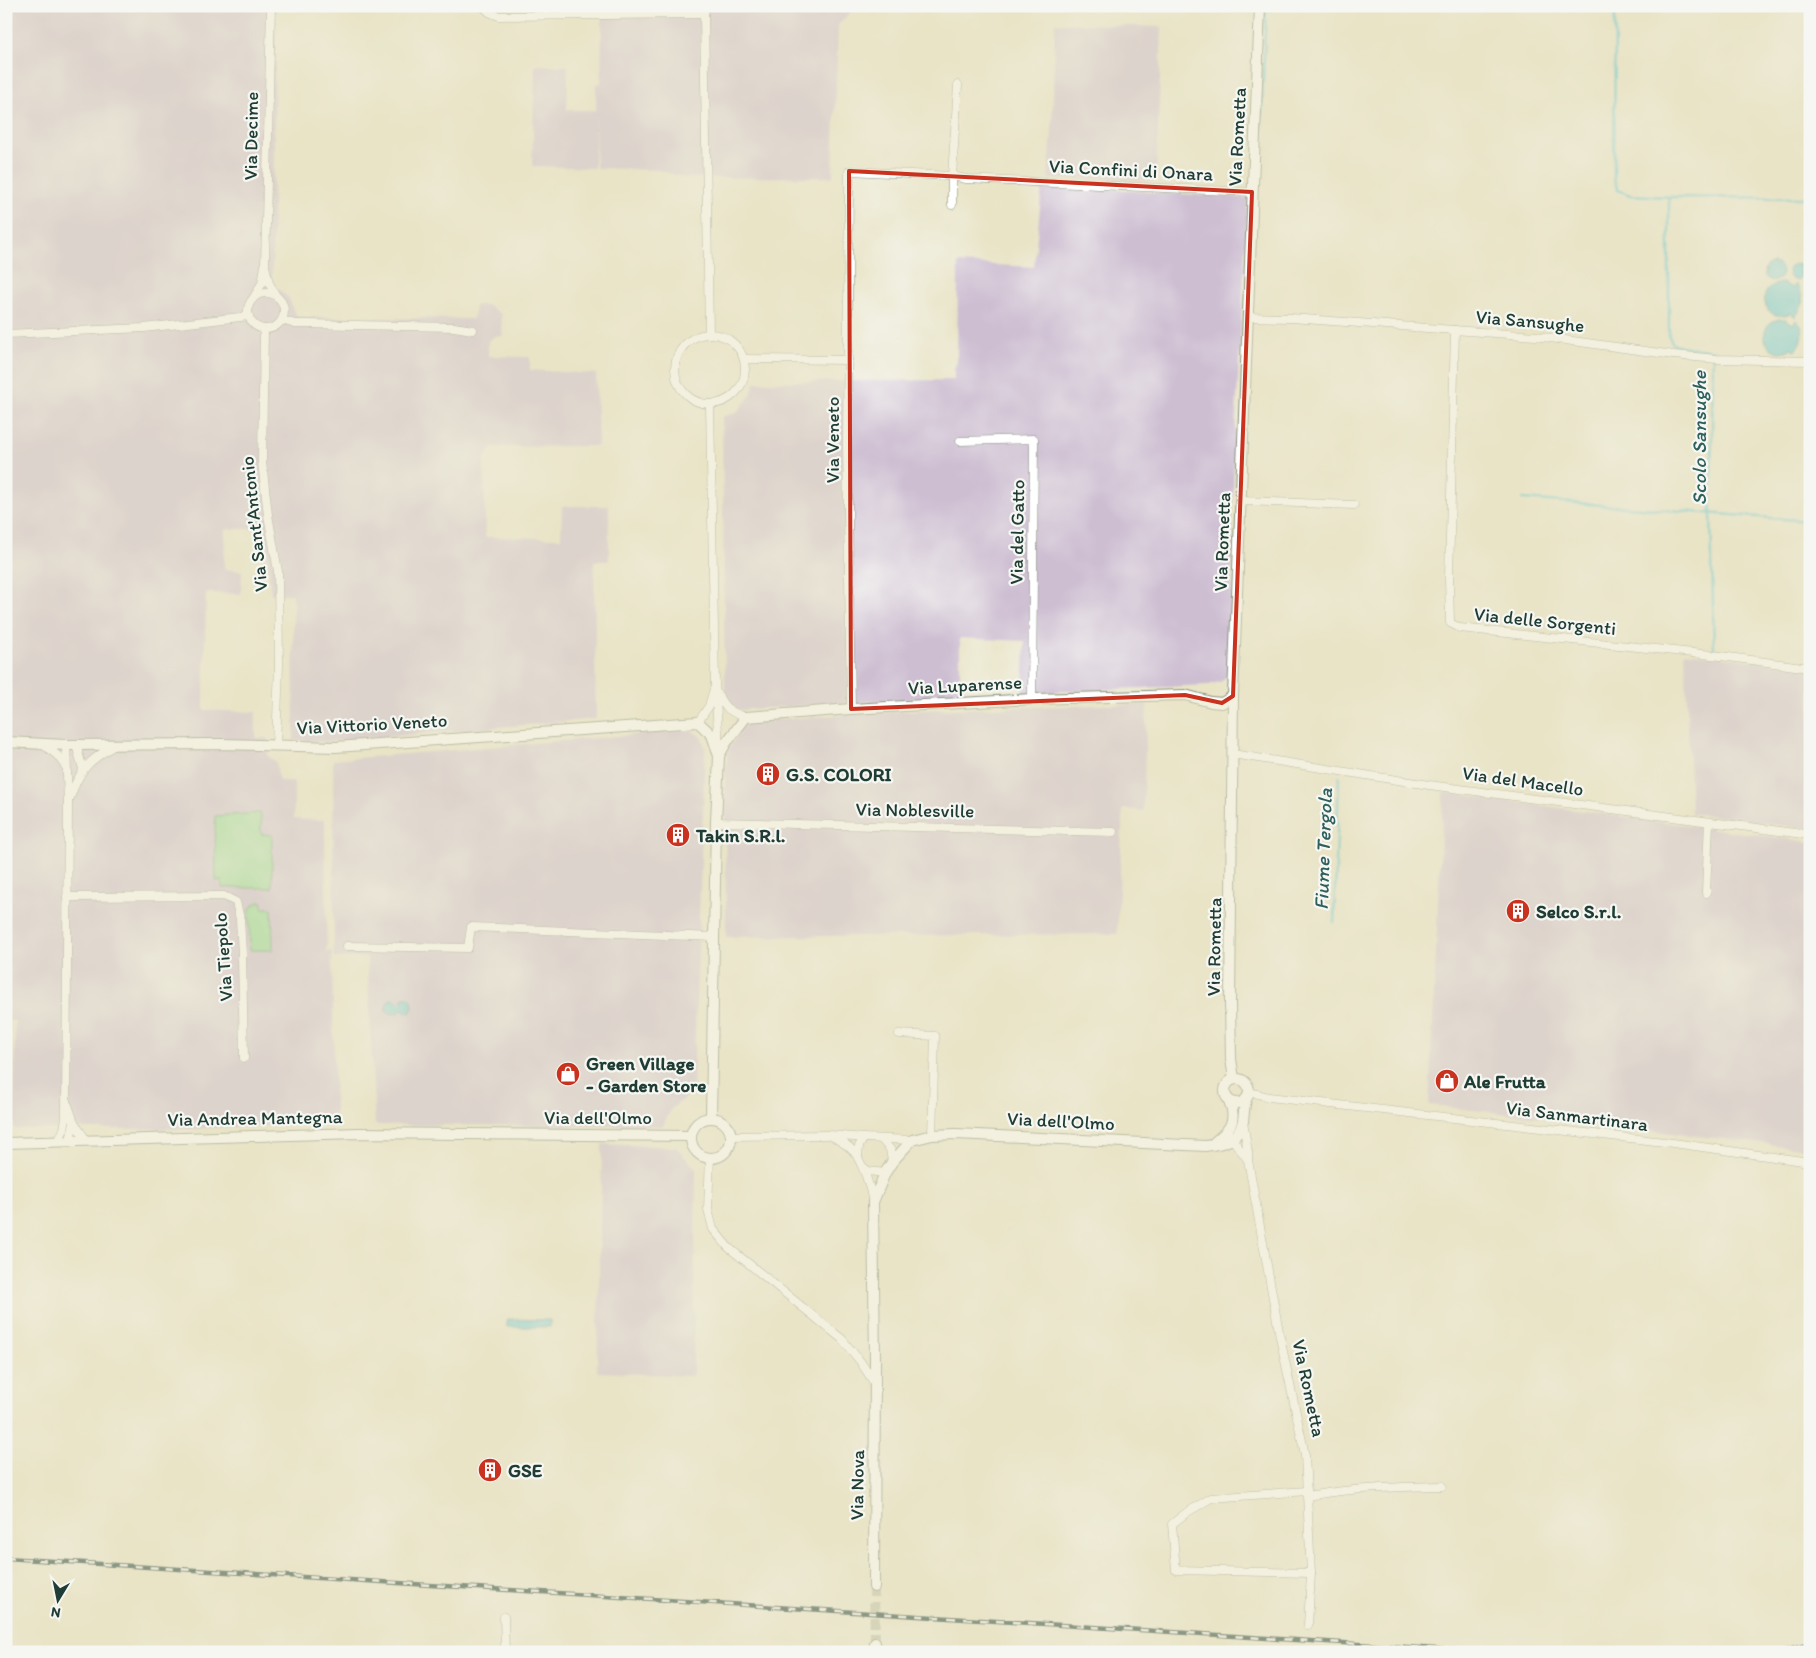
<svg xmlns="http://www.w3.org/2000/svg" width="1816" height="1658" viewBox="0 0 1816 1658" font-family="Itim,sans-serif">
	<style>
		.industrial { fill: #cdbed2 }
		.green { fill: #93d993; stroke: #598b64 }
		.water { fill: #58c4d1; stroke: #3c8082 }
		.lines { fill: none; stroke-linecap: round; stroke-linejoin: round }
		.stream { stroke: #58c4d1; stroke-width: 2.5 }
		.major-tunnel { stroke: #c1c3a9; stroke-width: 10; stroke-dasharray: 10 5; stroke-linecap: butt }
		.minor-casing { stroke: #84907d; stroke-width: 9 }
		.major-casing { stroke: #84907d; stroke-width: 12 }
		.minor { stroke: #fff; stroke-width: 8 }
		.major { stroke: #fff; stroke-width: 10 }
		.rail-casing { stroke: #1f3d34; stroke-width: 4.5 }
		.rail { stroke: #f6f6f2; stroke-width: 2.5; stroke-dasharray: 8; stroke-linecap: butt }
		.marked { fill: none; stroke: #c8321e; stroke-width: 4; stroke-linejoin: round }
		.labels { text-anchor: middle; dominant-baseline: central; stroke-width: 4.5; stroke-linejoin: round; paint-order: stroke }
		.street-label { font-size: 19px; fill: #1f3d34; stroke: #f6f6f2 }
		.poi-label { font-size: 19px; font-weight: bold; fill: #1f3d34; stroke: #f6f6f2; text-anchor: start }
		.water-label { font-size: 20px; font-style: italic; fill: #2d5f5b; stroke: #f6f6f2 }
	</style>
	<rect width="100%" height="100%" fill="#f6f6f2"/>
	<filter id="ink" filterUnits="userSpaceOnUse"><feTurbulence type="fractalNoise" baseFrequency=".02" numOctaves="2"/><feDisplacementMap in="SourceGraphic" scale="10" xChannelSelector="R" yChannelSelector="G"/><feConvolveMatrix kernelMatrix="1 2 1 2 8 2 1 2 1" color-interpolation-filters="sRGB"/></filter>
	<filter id="wash" filterUnits="userSpaceOnUse"><feTurbulence type="fractalNoise" baseFrequency=".0096" numOctaves="4" result="noise"/><feDisplacementMap in="SourceGraphic" scale="20" xChannelSelector="R" yChannelSelector="G"/><feGaussianBlur stdDeviation="1.12" result="paint"/><feColorMatrix in="noise" values="0 0 0 0 0 0 0 0 0 0 0 0 0 0 0 0 0 1.4 0 .05"/><feComposite in="paint" operator="in"/></filter>
	<g filter="url(#wash)">
		<rect width="100%" height="100%" fill="#e9e4c6"/>
		<g class="industrial">
			<path d="M 6,6 L 276,6 L 272,278 L 276,287 L 289,298 L 293,310 L 298,317 L 473,319 L 475,305 L 487,305 L 501,314 L 503,336 L 495,336 L 488,341 L 488,356 L 530,357 L 530,370 L 596,374 L 598,446 L 493,447 L 487,453 L 484,460 L 485,537 L 561,538 L 562,506 L 609,506 L 609,561 L 594,561 L 596,719 L 324,742 L 294,741 L 293,594 L 271,594 L 267,548 L 263,529 L 225,529 L 224,569 L 242,571 L 241,594 L 206,593 L 204,710 L 256,712 L 256,738 L 268,738 L 268,756 L 276,762 L 279,781 L 294,781 L 294,819 L 325,820 L 327,951 L 332,951 L 335,1118 L 317,1118 L 316,1123 L 193,1129 L 14,1129 L 15,1021 L 6,1021 Z"/>
			<path d="M 602,6 L 856,6 L 838,25 L 833,177 L 686,178 L 658,170 L 596,168 L 596,114 L 594,168 L 532,166 L 535,65 L 568,66 L 567,110 L 596,110 L 596,84 L 601,83 Z"/>
			<path d="M 1055,23 L 1162,27 L 1156,181 L 1048,179 L 1052,131 Z"/>
			<path d="M 1042,188 L 1103,189 L 1248,198 L 1234,452 L 1230,666 L 1226,677 L 1222,681 L 1209,685 L 1023,693 L 1025,641 L 960,638 L 960,696 L 738,710 L 733,708 L 727,703 L 725,697 L 722,417 L 737,412 L 751,395 L 755,382 L 954,380 L 954,369 L 957,362 L 958,263 L 1034,267 Z"/>
			<path d="M 1685,652 L 1810,668 L 1810,829 L 1691,813 Z"/>
			<path d="M 1147,704 L 1143,811 L 1123,809 L 1117,934 L 726,937 L 725,777 L 728,749 L 741,728 L 749,721 L 918,710 Z"/>
			<path d="M 691,730 L 702,737 L 705,748 L 693,1092 L 671,1109 L 663,1126 L 375,1125 L 367,957 L 334,958 L 333,760 Z"/>
			<path d="M 1443,792 L 1810,842 L 1810,1149 L 1429,1105 Z"/>
			<path d="M 602,1144 L 676,1147 L 696,1169 L 693,1376 L 597,1372 Z"/>
		</g>
		<g class="green">
			<path d="M 261,813 L 261,834 L 272,835 L 272,888 L 222,888 L 222,881 L 216,881 L 215,816 Z"/>
			<path d="M 259,902 L 263,902 L 262,908 L 272,908 L 273,950 L 250,950 L 249,913 L 252,906 Z"/>
		</g>
		<g class="water">
			<circle cx="1773" cy="272" r="9"/>
			<circle cx="1796" cy="272" r="8"/>
			<path d="M 1782,283 L 1793,288 L 1796,284 C 1805,295 1804,307 1795,317 L 1791,313 C 1763,326 1753,285 1782,283 Z"/>
			<path d="M 1779,319 L 1786,319 L 1793,324 L 1796,320 C 1807,329 1803,343 1795,352 L 1792,348 C 1768,364 1751,326 1779,319 Z"/>
			<path d="M 404,997 L 409,997 L 412,1000 L 413,1008 L 410,1013 L 401,1009 L 398,1013 L 392,1014 L 386,1010 L 387,1003 L 390,999 L 395,999 L 401,1004 Z"/>
			<path d="M 507,1319 L 550,1320 L 550,1327 L 507,1327 Z"/>
		</g>
		<g class="lines">
			<g class="stream">
				<path d="M 1615,6 L 1614,179 L 1618,190 L 1630,195 L 1669,197 L 1669,337 L 1674,345 L 1713,351 L 1711,514 L 1714,649"/>
				<path d="M 1260,157 L 1266,6"/>
				<path d="M 1669,197 L 1810,198"/>
				<path d="M 1523,499 L 1810,521"/>
				<path d="M 1334,922 L 1339,777"/>
			</g>
		</g>
	</g>
	<g filter="url(#ink)">
		<g class="lines">
			<path class="major-tunnel" d="M 874,1587 L 875,1643"/>
			<g class="minor-casing">
				<g id="minor">
					<path d="M 483,6 L 489,12 L 499,16 L 704,14"/>
					<path d="M 706,6 L 704,14 L 709,334"/>
					<path d="M 952,205 L 952,176 L 958,85"/>
					<path d="M 266,270 L 269,283 L 276,296"/>
					<circle cx="266" cy="311" r="18"/>
					<path d="M 253,299 L 262,283 L 265,266 L 271,6"/>
					<path d="M 1247,317 L 1291,318 L 1536,336 L 1674,355 L 1717,359 L 1810,361"/>
					<path d="M 282,320 L 295,324 L 306,324 L 454,327 L 473,330"/>
					<path d="M 264,329 L 262,462 L 268,515 L 278,571 L 279,665 L 276,746"/>
					<path d="M 1455,330 L 1449,577 L 1450,623 L 1460,628 L 1721,656 L 1810,668"/>
					<path d="M 6,334 L 144,328 L 249,316"/>
					<circle cx="710" cy="369" r="35"/>
					<path d="M 744,359 L 848,360"/>
					<path d="M 710,404 L 715,685 L 719,747"/>
					<path d="M 960,441 L 1034,439 L 1032,699"/>
					<path d="M 1241,501 L 1354,505"/>
					<path d="M 718,694 C 723,708 732,713 746,717"/>
					<path d="M 851,709 L 847,445 L 849,171 L 952,176 L 966,179 L 1252,192"/>
					<path d="M 698,722 L 709,706 L 714,689"/>
					<path d="M 42,744 L 57,755 L 66,767"/>
					<path d="M 76,745 L 83,769"/>
					<path d="M 1232,754 L 1429,785 L 1810,835"/>
					<path d="M 70,798 C 79,770 89,760 115,745"/>
					<path d="M 716,822 L 1113,832"/>
					<path d="M 1706,893 L 1709,822"/>
					<path d="M 67,897 L 224,896 L 236,902 L 240,919 L 242,954 L 244,1058"/>
					<path d="M 347,946 L 468,948 L 471,927 L 714,937"/>
					<path d="M 899,1034 L 935,1036 L 932,1135"/>
					<path d="M 1250,1092 L 1269,1097 L 1673,1143 L 1810,1162"/>
					<path d="M 68,1105 L 74,1122 L 86,1140"/>
					<path d="M 1243,1122 L 1248,1152 L 1248,1160 L 1280,1337 L 1305,1455 L 1311,1573 L 1308,1625"/>
					<path d="M 730,1136 L 830,1135 L 864,1138 L 912,1140"/>
					<path d="M 832,1136 C 840,1141 852,1147 857,1156 C 865,1170 870,1187 873,1202"/>
					<path d="M 1230,1136 L 1248,1160"/>
					<path d="M 881,1139 L 890,1149 L 892,1162"/>
					<path d="M 59,1140 L 64,1129 L 66,1117 L 68,803 L 66,745"/>
					<path d="M 70,1140 L 74,1122"/>
					<path d="M 710,1157 L 708,1209 L 713,1229 L 728,1247 L 842,1339 L 860,1361 L 875,1384"/>
					<path d="M 858,1157 L 859,1146 L 864,1138"/>
					<path d="M 862,1166 L 868,1171 L 885,1173"/>
					<path d="M 1307,1491 L 1211,1498 L 1186,1513 L 1172,1524 L 1176,1570 L 1311,1573"/>
					<path d="M 1307,1496 C 1352,1488 1397,1487 1442,1486"/>
					<path d="M 504,1617 L 505,1652"/>
				</g>
			</g>
			<g class="major-casing">
				<g id="major">
					<path d="M 6,742 L 66,745 L 221,744 L 336,747 L 698,722 L 712,735 L 719,756 L 716,822 L 711,1118"/>
					<path d="M 719,756 L 726,743 L 746,717 L 851,709 L 1032,699 L 1185,695 L 1211,702 L 1222,703 L 1233,696"/>
					<circle cx="1237" cy="1091" r="12"/>
					<path d="M 1234,1079 L 1231,1059 L 1230,1003 L 1233,696 L 1260,6"/>
					<circle cx="711" cy="1138" r="20"/>
					<path d="M 6,1143 L 359,1133 L 691,1136"/>
					<path d="M 1211,1145 C 1227,1132 1239,1123 1229,1101"/>
					<path d="M 874,1587 L 875,1360 L 873,1202 L 885,1173 L 892,1162 L 912,1140 L 932,1135 L 956,1134 L 1205,1146 C 1223,1144 1238,1142 1243,1121 C 1244,1114 1244,1107 1246,1100"/>
					<path d="M 875,1643 L 875,1652"/>
				</g>
			</g>
			<use href="#minor" class="minor"/>
			<use href="#major" class="major"/>
			<g class="rail-casing">
				<g id="rail">
					<path d="M 6,1558 L 1485,1652"/>
					<path d="M 1781,1652 L 1810,1644"/>
				</g>
			</g>
			<use href="#rail" class="rail"/>
		</g>
	</g>
	<path d="M0 0H1816V1658H0ZM 849,171 L 1252,192 L 1233,696 L 1222,703 L 1185,695 L 851,709 Z" fill="#e9e4c6" fill-opacity=".55" fill-rule="evenodd"/>
	<path class="marked" d="M 849,171 L 1252,192 L 1233,696 L 1222,703 L 1185,695 L 851,709 Z"/>
	<defs>
		<g id="building-disc" transform="scale(1.25)"><circle r="9.5" fill="#c8321e" stroke="#f6f6f2"/><path d="M-4-6H4V6H1V3H-1V6H-4ZM-2.5-4.3h1.7v1.8h-1.7ZM.8-4.3h1.7v1.8H.8ZM-2.5-1h1.7V.8h-1.7ZM.8-1h1.7V.8H.8Z" fill="#fff"/></g>
		<g id="shop-disc" transform="scale(1.25)"><circle r="9.5" fill="#c8321e" stroke="#f6f6f2"/><path d="M-5-2.5h2.3a2.7 3.5 0 0 1 5.4 0H5L5.5 6h-11ZM-1.5-2.5h3a1.5 2.3 0 0 0-3 0Z" fill="#fff"/></g>
	</defs>
	<g fill-rule="evenodd">
		<use href="#building-disc" x="768" y="774"/>
		<use href="#building-disc" x="678" y="835"/>
		<use href="#building-disc" x="1518" y="911"/>
		<use href="#shop-disc" x="568" y="1074"/>
		<use href="#shop-disc" x="1447" y="1081"/>
		<use href="#building-disc" x="490" y="1470"/>
	</g>
	<g class="labels">
		<g class="street-label">
			<text transform="translate(251 136) rotate(-89)">Via Decime</text>
			<text transform="translate(1237 137) rotate(-87)">Via Rometta</text>
			<text transform="translate(1131 170) rotate(3)">Via Confini di Onara</text>
			<text transform="translate(1530 321) rotate(5)">Via Sansughe</text>
			<text transform="translate(832 440) rotate(-90)">Via Veneto</text>
			<text transform="translate(254 524) rotate(-96)">Via Sant'Antonio</text>
			<text transform="translate(1017 532) rotate(-89)">Via del Gatto</text>
			<text transform="translate(1222 542) rotate(-88)">Via Rometta</text>
			<text transform="translate(1545 621) rotate(6)">Via delle Sorgenti</text>
			<text transform="translate(965 685) rotate(-3)">Via Luparense</text>
			<text transform="translate(372 724) rotate(-3)">Via Vittorio Veneto</text>
			<text transform="translate(1523 781) rotate(8)">Via del Macello</text>
			<text transform="translate(915 810) rotate(1)">Via Noblesville</text>
			<text transform="translate(1214 947) rotate(-89)">Via Rometta</text>
			<text transform="translate(223 957) rotate(-94)">Via Tiepolo</text>
			<text transform="translate(1577 1116) rotate(7)">Via Sanmartinara</text>
			<text x="598" y="1117">Via dell'Olmo</text>
			<text transform="translate(255 1118) rotate(-1)">Via Andrea Mantegna</text>
			<text transform="translate(1061 1121) rotate(3)">Via dell'Olmo</text>
			<text transform="translate(1309 1388) rotate(78)">Via Rometta</text>
			<text transform="translate(857 1485) rotate(-89)">Via Nova</text>
		</g>
		<g class="poi-label">
			<text x="786" y="774">G.S. COLORI</text>
			<text x="696" y="835">Takin S.R.l.</text>
			<text x="1536" y="911">Selco S.r.l.</text>
			<text x="586" y="1063">Green Village<tspan x="586" dy="22">- Garden Store</tspan></text>
			<text x="1464" y="1081">Ale Frutta</text>
			<text x="508" y="1470">GSE</text>
		</g>
		<g class="water-label">
			<text transform="translate(1699 438) rotate(-90)">Scolo Sansughe</text>
			<text transform="translate(1323 849) rotate(-88)">Fiume Tergola</text>
		</g>
	</g>
	<rect width="1816" height="1658" fill="none" stroke="#f6f6f2" stroke-width="25"/>
	<g transform="translate(58 1600) rotate(190)" stroke="#f6f6f2" stroke-width="4" paint-order="stroke">
	<path d="M0-4L9 19L0 12L-9 19Z" fill="#1f3d34"/>
	<text y="-8" font-size="14" font-weight="bold" text-anchor="middle" fill="#1f3d34">N</text>
	</g>
</svg>
